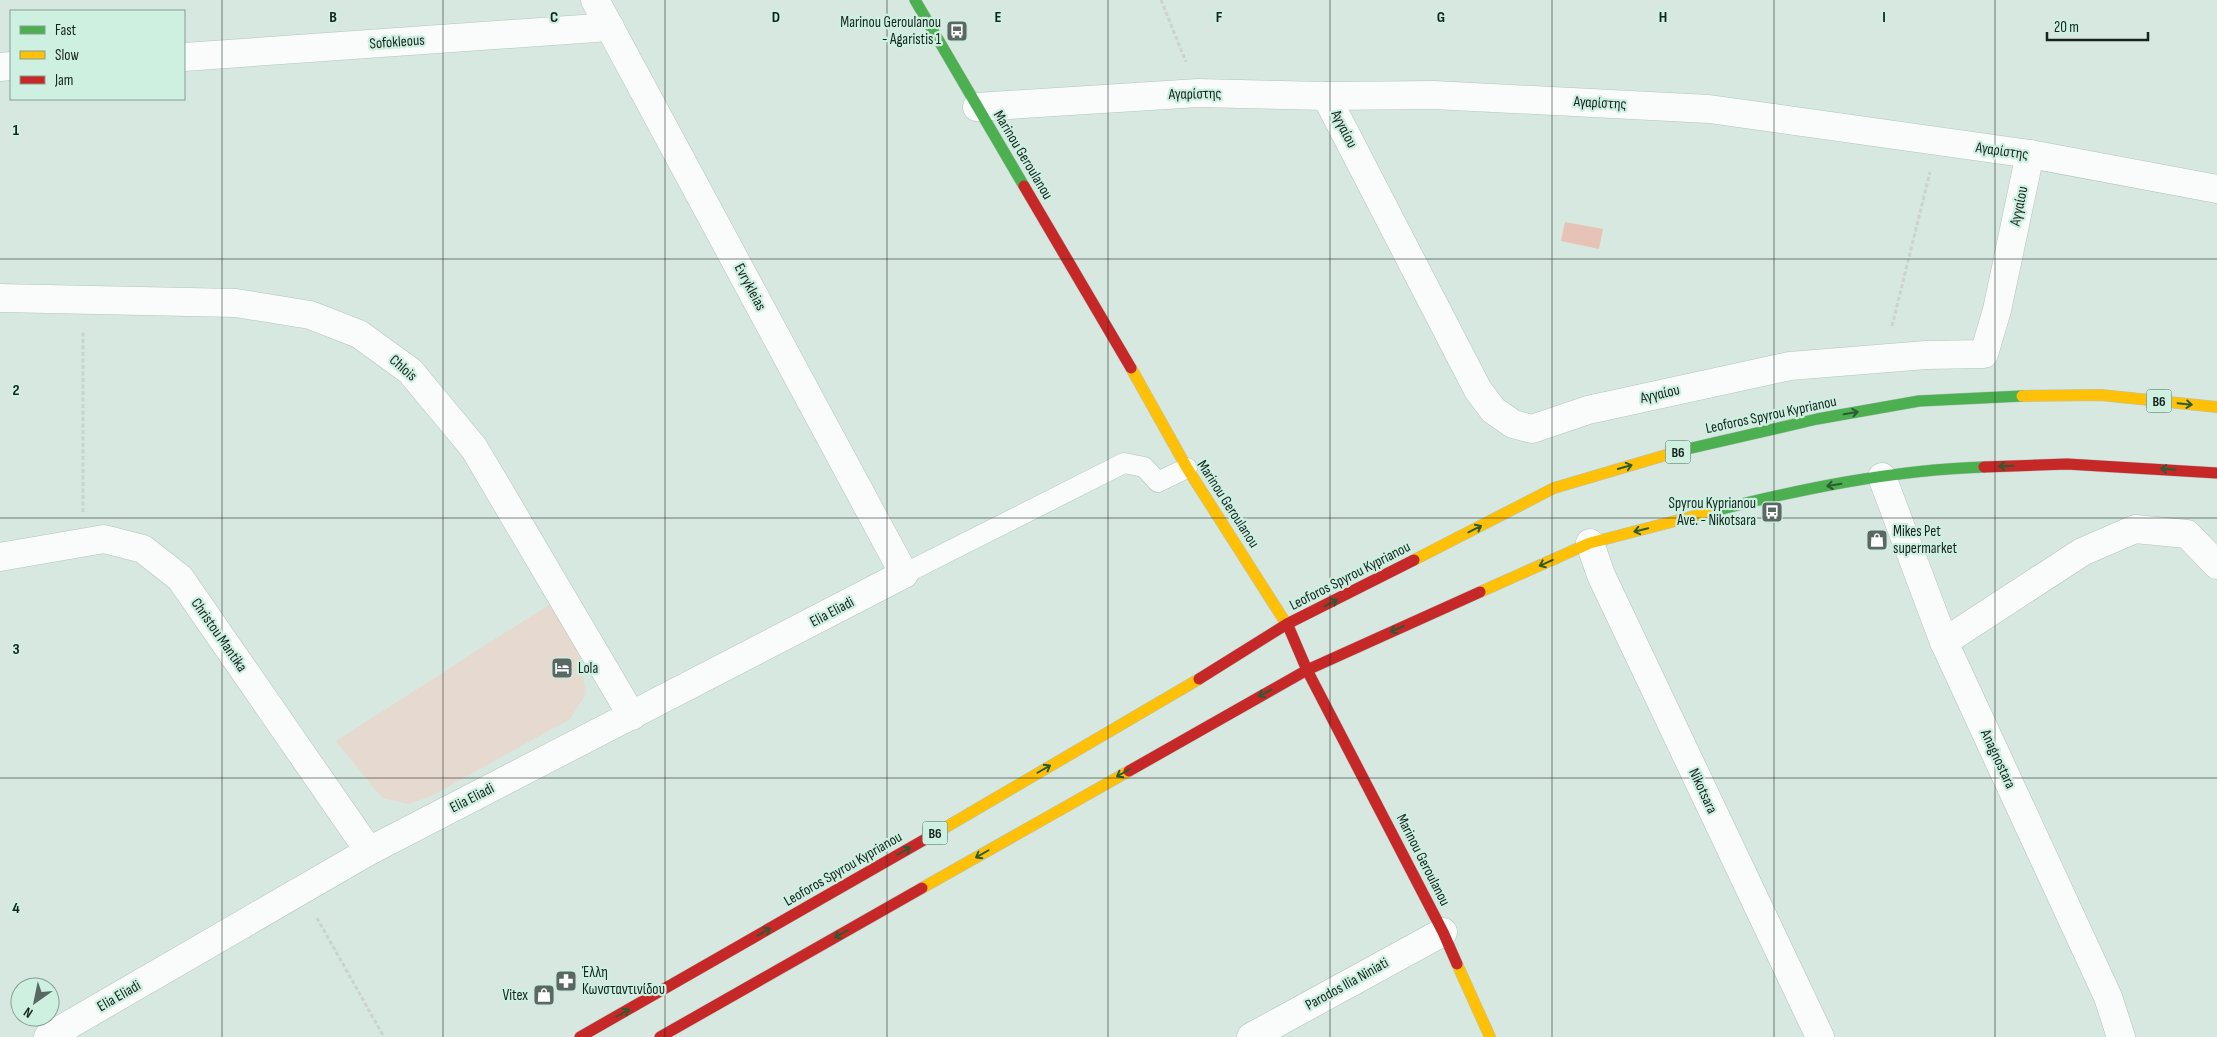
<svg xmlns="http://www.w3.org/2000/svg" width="2217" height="1037" viewBox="0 0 2217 1037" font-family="'Sofia Sans Condensed',sans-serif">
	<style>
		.green { fill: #e5d9d0 }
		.water { fill: #e7c3b7 }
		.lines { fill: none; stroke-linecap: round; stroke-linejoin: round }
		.lane-casing { stroke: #b4c3bd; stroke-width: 21 }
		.street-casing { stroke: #b4c3bd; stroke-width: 29 }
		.fast-casing { stroke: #b4c3bd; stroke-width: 12 }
		.slow-casing { stroke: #b4c3bd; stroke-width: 12 }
		.jam-casing { stroke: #b4c3bd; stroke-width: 12 }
		.path { stroke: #ccd2cf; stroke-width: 3; stroke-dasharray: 4 2.5; stroke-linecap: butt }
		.lane { stroke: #f9fcfa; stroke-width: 20 }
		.street { stroke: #f9fcfa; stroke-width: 28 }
		.fast { stroke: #4caf50; stroke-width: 11 }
		.slow { stroke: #ffc107; stroke-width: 11 }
		.jam { stroke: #c62828; stroke-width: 11 }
		.oneway { stroke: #2c5b32 }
		.grid { fill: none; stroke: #16231e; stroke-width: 1; stroke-opacity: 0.55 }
		.labels { text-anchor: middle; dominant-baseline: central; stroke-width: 4.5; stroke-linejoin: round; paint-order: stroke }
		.shield { fill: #cef0e1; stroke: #4d6058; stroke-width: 1 }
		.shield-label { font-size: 14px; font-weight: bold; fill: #16231e }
		.poi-label { font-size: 15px; fill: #16231e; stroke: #cef0e1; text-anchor: end }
		.street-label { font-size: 15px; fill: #16231e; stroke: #cef0e1 }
		.grid-label { font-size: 16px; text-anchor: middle; font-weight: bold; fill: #16231e; stroke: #cef0e1; stroke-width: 4.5; stroke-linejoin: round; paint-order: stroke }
	</style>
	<rect width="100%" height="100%" fill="#d6e8e0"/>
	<path class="green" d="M 550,604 L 580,655 L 586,694 L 570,719 L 431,796 L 409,804 L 382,798 L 336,741 Z"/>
	<path class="water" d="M 1565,222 L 1603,229 L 1599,249 L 1561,241 Z"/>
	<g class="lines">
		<g class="lane-casing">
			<path id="lane" d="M 904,574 L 1124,463 L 1144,467 L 1158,482 L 1187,468"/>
		</g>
		<g class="street-casing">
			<g id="street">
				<path d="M 184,57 L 610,27"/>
				<path d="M 0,67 L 11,66"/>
				<path d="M 1326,96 L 1478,390 L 1493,410 L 1513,424 L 1532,429 L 1588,410 L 1790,366 L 1926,355 L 1984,354 L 1997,310 L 2030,154"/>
				<path d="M 977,107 L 1198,93 L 1326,96 L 1434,95 L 1709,109 L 2030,154 L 2217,189"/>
				<path d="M 0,298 L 236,303 L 310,315 L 359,334 L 410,371 L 474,448 L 632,716"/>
				<path d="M 1882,477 L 1944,642 L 2108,997 L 2121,1037"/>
				<path d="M 1590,543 L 1601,575 L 1820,1037"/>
				<path d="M 0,557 L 104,539 L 143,549 L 180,578 L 369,851"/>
				<path d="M 1944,642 L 2082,552 L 2135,529 L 2187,534 L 2217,565"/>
				<path d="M 48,1037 L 369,851 L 904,574 L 595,0"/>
				<path d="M 1251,1037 L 1443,932"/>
			</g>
		</g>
		<g class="fast-casing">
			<g id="fast">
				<path d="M 915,0 L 1024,186"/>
				<path d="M 1683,450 L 1817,419 L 1919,401 L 2022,396"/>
				<path d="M 1710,512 C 1800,489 1892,470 1984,467"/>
			</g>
		</g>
		<g class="slow-casing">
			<g id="slow">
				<path d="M 1131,368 L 1187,468 L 1289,628"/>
				<path d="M 2022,396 L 2101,395 L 2217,407"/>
				<path d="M 1414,560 L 1554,488 L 1683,450"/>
				<path d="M 1480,592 L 1590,543 L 1710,512"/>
				<path d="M 936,833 L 1199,679"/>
				<path d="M 922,888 L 1129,771"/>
				<path d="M 1457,964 L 1490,1037"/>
			</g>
		</g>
		<g class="jam-casing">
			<g id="jam">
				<path d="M 1024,186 L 1131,368"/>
				<path d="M 1984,467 L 2067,464 L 2217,473"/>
				<path d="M 1289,628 L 1307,670 L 1443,932 L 1457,964"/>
				<path d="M 1199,679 L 1287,624 L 1414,560"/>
				<path d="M 1129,771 L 1307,670 L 1480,592"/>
				<path d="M 580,1037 L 936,833"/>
				<path d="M 660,1037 L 922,888"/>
			</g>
		</g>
		<g class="path">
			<path d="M 1161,0 L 1186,62"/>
			<path d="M 1892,326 L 1930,172"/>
			<path d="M 83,512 L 83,331"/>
			<path d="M 317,918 L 384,1037"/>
		</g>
		<use href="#lane" class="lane"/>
		<use href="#street" class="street"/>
		<use href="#fast" class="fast"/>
		<use href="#slow" class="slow"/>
		<use href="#jam" class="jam"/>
	</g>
	<defs><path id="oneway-shaft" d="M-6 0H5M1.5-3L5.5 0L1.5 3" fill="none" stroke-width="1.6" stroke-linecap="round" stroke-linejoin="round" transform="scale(1.25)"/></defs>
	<g class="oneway">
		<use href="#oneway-shaft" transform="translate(2185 404) rotate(6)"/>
		<use href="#oneway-shaft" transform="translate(1851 413) rotate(-10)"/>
		<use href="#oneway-shaft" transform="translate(2006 466) rotate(178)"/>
		<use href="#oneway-shaft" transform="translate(1625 467) rotate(-16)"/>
		<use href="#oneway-shaft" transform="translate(2168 469) rotate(-177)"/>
		<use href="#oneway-shaft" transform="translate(1834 485) rotate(171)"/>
		<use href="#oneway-shaft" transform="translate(1475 529) rotate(-27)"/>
		<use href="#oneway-shaft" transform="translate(1641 530) rotate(166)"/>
		<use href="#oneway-shaft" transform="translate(1546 563) rotate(156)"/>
		<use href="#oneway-shaft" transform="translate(1331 603) rotate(-27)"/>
		<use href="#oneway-shaft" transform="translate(1397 629) rotate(156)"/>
		<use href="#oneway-shaft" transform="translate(1265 693) rotate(151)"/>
		<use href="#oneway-shaft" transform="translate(1044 769) rotate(-30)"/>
		<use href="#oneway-shaft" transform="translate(1123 773) rotate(150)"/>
		<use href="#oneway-shaft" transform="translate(904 851) rotate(-30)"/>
		<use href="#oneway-shaft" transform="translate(982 854) rotate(150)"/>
		<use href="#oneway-shaft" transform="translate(764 932) rotate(-30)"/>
		<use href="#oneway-shaft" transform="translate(841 934) rotate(150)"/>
		<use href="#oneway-shaft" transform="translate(623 1013) rotate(-30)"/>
	</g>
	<path class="grid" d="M 222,0 L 222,1037M 443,0 L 443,1037M 665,0 L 665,1037M 887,0 L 887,1037M 1108,0 L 1108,1037M 1330,0 L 1330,1037M 1552,0 L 1552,1037M 1774,0 L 1774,1037M 1995,0 L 1995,1037M 0,259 L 2217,259M 0,518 L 2217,518M 0,778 L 2217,778"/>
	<defs>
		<g id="bus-square" transform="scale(1.125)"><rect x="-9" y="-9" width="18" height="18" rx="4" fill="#596862" stroke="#cef0e1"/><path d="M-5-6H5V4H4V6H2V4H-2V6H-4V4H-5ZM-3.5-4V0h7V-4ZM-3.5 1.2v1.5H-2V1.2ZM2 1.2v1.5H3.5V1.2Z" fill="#fff"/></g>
		<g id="shop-square" transform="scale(1.125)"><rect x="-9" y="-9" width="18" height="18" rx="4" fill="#596862" stroke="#cef0e1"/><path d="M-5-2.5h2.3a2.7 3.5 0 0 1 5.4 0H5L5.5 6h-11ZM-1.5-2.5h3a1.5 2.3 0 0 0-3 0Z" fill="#fff"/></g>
		<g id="hotel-square" transform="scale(1.125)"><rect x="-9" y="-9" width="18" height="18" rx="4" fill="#596862" stroke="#cef0e1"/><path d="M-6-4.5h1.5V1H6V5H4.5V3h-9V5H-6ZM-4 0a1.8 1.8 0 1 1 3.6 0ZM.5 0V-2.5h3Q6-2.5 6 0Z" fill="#fff"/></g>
		<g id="pharmacy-square" transform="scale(1.125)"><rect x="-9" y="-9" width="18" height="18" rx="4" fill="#596862" stroke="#cef0e1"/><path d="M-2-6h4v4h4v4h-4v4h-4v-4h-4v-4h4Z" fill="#fff"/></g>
	</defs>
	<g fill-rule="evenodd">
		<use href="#bus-square" x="957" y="31"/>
		<use href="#bus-square" x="1772" y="512"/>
		<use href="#shop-square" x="1877" y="540"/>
		<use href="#hotel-square" x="562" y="668"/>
		<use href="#pharmacy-square" x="566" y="981"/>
		<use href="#shop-square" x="544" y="995"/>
	</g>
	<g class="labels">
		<g class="shield">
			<rect x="2146.5" y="389.5" width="25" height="23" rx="4"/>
			<rect x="1665.5" y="440.5" width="25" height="23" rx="4"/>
			<rect x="922.5" y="821.5" width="25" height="23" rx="4"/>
		</g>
		<g class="shield-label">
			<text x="2159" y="401">B6</text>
			<text x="1678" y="452">B6</text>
			<text x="935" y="833">B6</text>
		</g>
		<g class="poi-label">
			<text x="941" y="22">Marinou Geroulanou<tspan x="941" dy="17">- Agaristis 1</tspan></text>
			<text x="1756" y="503">Spyrou Kyprianou<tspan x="1756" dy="17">Ave. - Nikotsara</tspan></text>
			<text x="1893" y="531" text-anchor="start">Mikes Pet<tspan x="1893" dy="17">supermarket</tspan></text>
			<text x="578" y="668" text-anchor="start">Lola</text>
			<text x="582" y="972" text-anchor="start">Έλλη<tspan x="582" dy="17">Κωνσταντινίδου</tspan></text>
			<text x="528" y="995">Vitex</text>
		</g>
		<g class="street-label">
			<text transform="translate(397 42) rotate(-4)">Sofokleous</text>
			<text transform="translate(1195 94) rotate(-1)">Αγαρίστης</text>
			<text transform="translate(1600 103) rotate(3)">Αγαρίστης</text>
			<text transform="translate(1344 129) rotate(63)">Αγγαίου</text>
			<text transform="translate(2002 151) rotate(8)">Αγαρίστης</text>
			<text transform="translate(1023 155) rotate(59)">Marinou Geroulanou</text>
			<text transform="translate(2019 206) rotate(-78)">Αγγαίου</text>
			<text transform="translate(750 287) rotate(62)">Evrykleias</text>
			<text transform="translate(403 368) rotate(41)">Chlois</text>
			<text transform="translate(1660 394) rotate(-13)">Αγγαίου</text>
			<text transform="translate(1771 415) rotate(-12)">Leoforos Spyrou Kyprianou</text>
			<text transform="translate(1228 504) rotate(57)">Marinou Geroulanou</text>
			<text transform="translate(1350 576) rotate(-27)">Leoforos Spyrou Kyprianou</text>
			<text transform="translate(832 612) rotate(-28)">Elia Eliadi</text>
			<text transform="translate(219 635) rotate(55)">Christou Mantika</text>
			<text transform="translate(1998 759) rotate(65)">Anagnostara</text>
			<text transform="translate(1703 791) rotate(65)">Nikotsara</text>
			<text transform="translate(472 798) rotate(-27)">Elia Eliadi</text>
			<text transform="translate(1423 860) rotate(63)">Marinou Geroulanou</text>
			<text transform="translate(843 869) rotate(-30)">Leoforos Spyrou Kyprianou</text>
			<text transform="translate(1347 984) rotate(-29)">Parodos Ilia Niniati</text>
			<text transform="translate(119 996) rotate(-30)">Elia Eliadi</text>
		</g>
	</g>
	<g class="grid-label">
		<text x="333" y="22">B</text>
		<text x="554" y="22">C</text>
		<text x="776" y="22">D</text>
		<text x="998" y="22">E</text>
		<text x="1219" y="22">F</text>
		<text x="1441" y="22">G</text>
		<text x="1663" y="22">H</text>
		<text x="1884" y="22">I</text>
		<text x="16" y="135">1</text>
		<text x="16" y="395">2</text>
		<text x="16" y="654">3</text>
		<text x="16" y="913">4</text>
	</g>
	<rect x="10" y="10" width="175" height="90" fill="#cef0e1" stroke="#849e93"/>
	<rect x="20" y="26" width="25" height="8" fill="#4caf50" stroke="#849e93"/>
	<text x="55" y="35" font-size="15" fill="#16231e">Fast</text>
	<rect x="20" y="51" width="25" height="8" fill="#ffc107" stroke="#849e93"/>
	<text x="55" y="60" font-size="15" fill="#16231e">Slow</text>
	<rect x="20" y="76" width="25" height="8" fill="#c62828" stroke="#849e93"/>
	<text x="55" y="85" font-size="15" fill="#16231e">Jam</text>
	<g transform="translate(35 1002) rotate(213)"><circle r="24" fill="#cef0e1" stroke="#849e93"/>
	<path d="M0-4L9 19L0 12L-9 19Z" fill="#596862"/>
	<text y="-8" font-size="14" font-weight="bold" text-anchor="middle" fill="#16231e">N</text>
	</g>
	<path d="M2047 32v8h101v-8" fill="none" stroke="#16231e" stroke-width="2.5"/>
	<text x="2054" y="32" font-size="15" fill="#16231e" stroke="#cef0e1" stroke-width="4" paint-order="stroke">20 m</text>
</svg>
